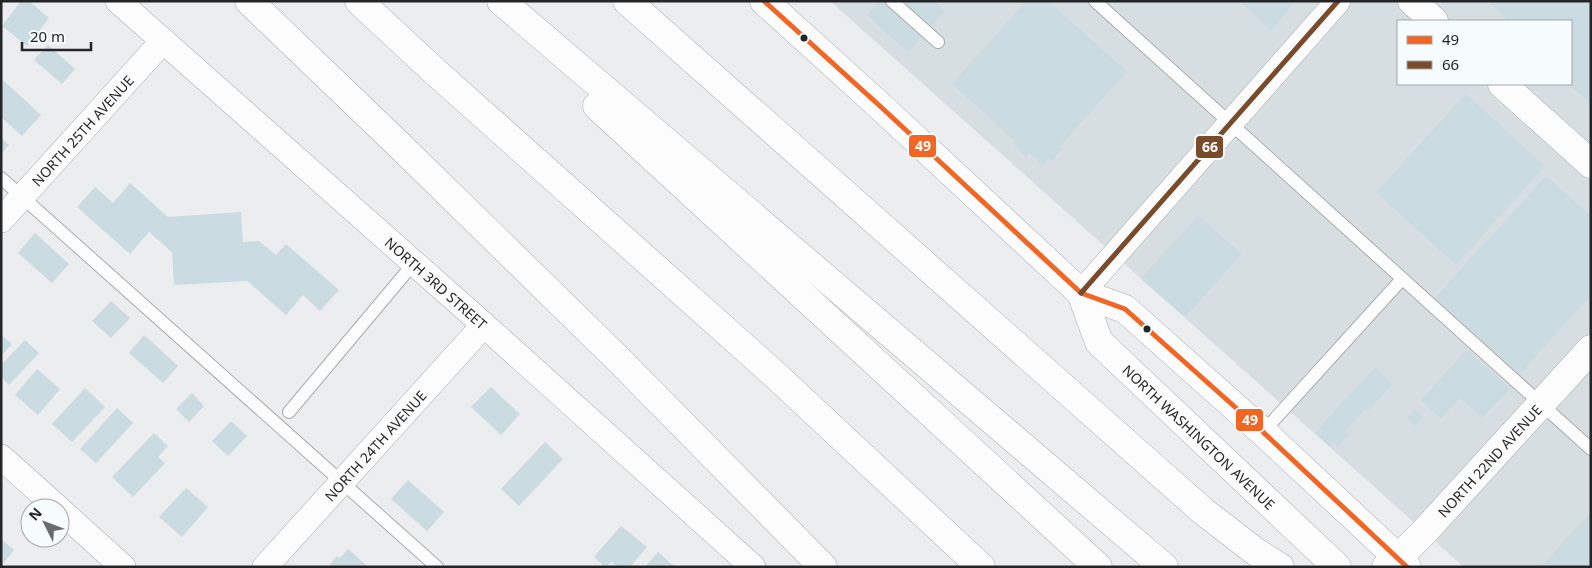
<svg xmlns="http://www.w3.org/2000/svg" width="1592" height="568" viewBox="0 0 1592 568" font-family="'Noto Sans',sans-serif">
	<style>
		.built { fill: #d7dee2; fill-rule: evenodd }
		.building { fill: #cbdbe2 }
		.lines { fill: none; stroke-linecap: round; stroke-linejoin: round }
		.service-casing { stroke: #a9abac; stroke-width: 14 }
		.minor-casing { stroke: #a9abac; stroke-width: 26 }
		.tertiary-casing { stroke: #a9abac; stroke-width: 29 }
		.primary-casing { stroke: #a9abac; stroke-width: 29 }
		.motorway-casing { stroke: #a9abac; stroke-width: 29 }
		.service { stroke: #fcfcfd; stroke-width: 12 }
		.minor { stroke: #fcfcfd; stroke-width: 25 }
		.tertiary { stroke: #fcfcfd; stroke-width: 28 }
		.primary { stroke: #fcfcfd; stroke-width: 28 }
		.motorway { stroke: #fcfcfd; stroke-width: 28 }
		.bus-1-casing { stroke: #f6fcfe; stroke-width: 9 }
		.bus-2-casing { stroke: #f6fcfe; stroke-width: 9 }
		.bus-1 { stroke: #f26522; stroke-width: 5 }
		.bus-2 { stroke: #7a4b2a; stroke-width: 5 }
		.bus-dot { fill: #232526; stroke: #f6fcfe; stroke-width: 2 }
		.labels { text-anchor: middle; dominant-baseline: central; stroke-width: 5; stroke-linejoin: round; paint-order: stroke }
		.street-label { font-size: 14px; fill: #232526; stroke: #f6fcfe }
		.line-badge { stroke: #f6fcfe; stroke-width: 2 }
		.badge-label { font-size: 14px; text-anchor: middle; font-weight: bold; fill: #fff }
	</style>
	<rect width="100%" height="100%" fill="#ebedef"/>
	<path class="built" d="M 830,1 L 1591,1 L 1591,567 L 1464,567 ZM 1398,21 L 1571,21 L 1571,84 L 1398,84 Z"/>
	<g class="building">
		<path d="M 21,1 L 29,1 L 49,18 L 27,46 L 2,26 Z"/>
		<path d="M 879,1 L 934,1 L 945,11 L 907,52 L 867,15 Z"/>
		<path d="M 1026,1 L 1049,1 L 1127,72 L 1060,146 L 1062,149 L 1051,162 L 1048,159 L 1043,165 L 1029,153 L 1026,157 L 1014,145 L 1016,142 L 952,84 Z"/>
		<path d="M 1239,1 L 1296,1 L 1271,30 Z"/>
		<path d="M 1488,1 L 1591,1 L 1591,104 L 1568,84 L 1571,84 L 1571,21 L 1503,21 L 1506,18 Z"/>
		<path d="M 48,45 L 75,69 L 62,84 L 34,60 Z"/>
		<path d="M 4,81 L 41,115 L 22,136 L 1,117 L 1,84 Z"/>
		<path d="M 1466,94 L 1545,166 L 1456,265 L 1376,192 Z"/>
		<path d="M 1,138 L 9,145 L 1,154 Z"/>
		<path d="M 1546,176 L 1591,216 L 1591,295 L 1520,374 L 1435,298 Z"/>
		<path d="M 130,183 L 168,217 L 241,212 L 243,242 L 259,241 L 276,255 L 286,244 L 339,290 L 320,311 L 303,295 L 286,315 L 247,281 L 174,285 L 172,252 L 149,232 L 130,254 L 77,207 L 95,187 L 113,203 Z"/>
		<path d="M 1198,215 L 1242,254 L 1185,317 L 1141,279 Z"/>
		<path d="M 35,233 L 69,264 L 52,283 L 18,253 Z"/>
		<path d="M 111,301 L 130,318 L 111,338 L 92,321 Z"/>
		<path d="M 1,335 L 12,344 L 1,356 Z"/>
		<path d="M 144,335 L 178,366 L 163,383 L 129,353 Z"/>
		<path d="M 25,340 L 39,353 L 9,385 L 1,377 L 1,365 Z"/>
		<path d="M 1467,350 L 1510,389 L 1482,418 L 1460,398 L 1441,419 L 1421,400 Z"/>
		<path d="M 1375,367 L 1393,384 L 1369,410 L 1366,408 L 1345,431 L 1349,434 L 1338,447 L 1334,443 L 1330,447 L 1315,433 Z"/>
		<path d="M 37,369 L 60,389 L 38,415 L 15,395 Z"/>
		<path d="M 491,387 L 520,414 L 501,435 L 471,407 Z"/>
		<path d="M 85,388 L 105,407 L 72,442 L 52,424 Z"/>
		<path d="M 192,393 L 204,406 L 189,422 L 176,409 Z"/>
		<path d="M 117,408 L 133,423 L 96,463 L 80,449 Z"/>
		<path d="M 1415,409 L 1423,417 L 1415,426 L 1407,418 Z"/>
		<path d="M 231,421 L 247,436 L 228,456 L 212,441 Z"/>
		<path d="M 154,433 L 168,446 L 158,457 L 165,463 L 133,497 L 112,477 Z"/>
		<path d="M 545,442 L 563,459 L 519,506 L 501,489 Z"/>
		<path d="M 408,480 L 444,512 L 427,531 L 391,499 Z"/>
		<path d="M 186,488 L 208,507 L 182,537 L 159,517 Z"/>
		<path d="M 1591,512 L 1591,567 L 1541,567 Z"/>
		<path d="M 621,526 L 647,547 L 630,567 L 617,567 L 612,562 L 605,567 L 594,557 Z"/>
		<path d="M 1,539 L 14,550 L 1,566 Z"/>
		<path d="M 348,549 L 368,567 L 328,567 L 337,556 L 340,558 Z"/>
		<path d="M 658,552 L 675,567 L 645,567 Z"/>
	</g>
	<g class="lines">
		<g class="service-casing">
			<g id="service">
				<path d="M 892,1 L 938,42"/>
				<path d="M 1095,1 L 1591,449"/>
				<path d="M 1,178 L 437,567"/>
				<path d="M 289,412 L 414,263"/>
				<path d="M 1263,432 L 1402,279"/>
			</g>
		</g>
		<g class="minor-casing">
			<g id="minor">
				<path id="s1" d="M 118,1 L 484,325 L 753,567"/>
				<path id="s2" d="M 1,220 L 163,41"/>
				<path d="M 1081,293 L 1338,1"/>
				<path d="M 1,457 L 58,508"/>
				<path d="M 60,510 L 123,567"/>
				<path id="s3" d="M 265,567 L 484,325"/>
			</g>
		</g>
		<g class="tertiary-casing">
			<g id="tertiary">
				<path id="s4" d="M 764,1 L 881,107 L 1081,293 L 1125,309 L 1263,432 L 1398,558 L 1425,531 L 1591,349"/>
				<path d="M 1412,1 L 1434,21"/>
				<path d="M 1502,84 L 1591,164"/>
				<path id="s5" d="M 1081,293 L 1099,342 L 1337,567"/>
			</g>
		</g>
		<g class="primary-casing">
			<path id="primary" d="M 1386,567 L 1398,558 L 1407,567"/>
		</g>
		<g class="motorway-casing">
			<g id="motorway">
				<path d="M 249,1 L 395,141 L 618,359 L 823,567"/>
				<path d="M 359,1 L 431,68 L 772,372 L 981,567"/>
				<path d="M 501,1 L 1164,567"/>
				<path d="M 627,1 L 1204,512 L 1256,552 L 1280,567"/>
				<path d="M 597,106 L 1098,567"/>
			</g>
		</g>
		<use href="#service" class="service"/>
		<use href="#minor" class="minor"/>
		<use href="#tertiary" class="tertiary"/>
		<use href="#primary" class="primary"/>
		<use href="#motorway" class="motorway"/>
		<g class="bus-1-casing">
			<path id="bus-1" d="M 764,1 L 881,107 L 1081,293 L 1125,309 L 1263,432 L 1407,567"/>
		</g>
		<g class="bus-2-casing">
			<path id="bus-2" d="M 1081,293 L 1338,1"/>
		</g>
		<use href="#bus-1" class="bus-1"/>
		<use href="#bus-2" class="bus-2"/>
	</g>
	<g class="bus-dot">
		<circle cx="804" cy="38" r="4.5"/>
		<circle cx="1147" cy="329" r="4.5"/>
	</g>
	<g class="labels">
		<g class="street-label">
			<text stroke="none"><textPath href="#s2" startOffset="121">NORTH 25TH AVENUE</textPath></text>
			<text stroke="none"><textPath href="#s1" startOffset="425">NORTH 3RD STREET</textPath></text>
			<text stroke="none"><textPath href="#s5" startOffset="190">NORTH WASHINGTON AVENUE</textPath></text>
			<text stroke="none"><textPath href="#s3" startOffset="164">NORTH 24TH AVENUE</textPath></text>
			<text stroke="none"><textPath href="#s4" startOffset="981">NORTH 22ND AVENUE</textPath></text>
		</g>
	</g>
	<g class="line-badge">
		<rect x="908" y="134" width="29" height="24" rx="5" fill="#f26522"/>
		<rect x="1195" y="135" width="29" height="24" rx="5" fill="#7a4b2a"/>
		<rect x="1235" y="408" width="29" height="24" rx="5" fill="#f26522"/>
	</g>
	<g class="badge-label">
		<text x="923" y="151">49</text>
		<text x="1210" y="152">66</text>
		<text x="1250" y="425">49</text>
	</g>
	<rect width="1592" height="568" fill="none" stroke="#232526" stroke-width="5"/>
	<rect x="1397" y="20" width="175" height="65" fill="#f6fcfe" stroke="#a2a6a8"/>
	<rect x="1407" y="36" width="25" height="8" fill="#f26522" stroke="#a2a6a8"/>
	<text x="1442" y="45" font-size="15" fill="#232526">49</text>
	<rect x="1407" y="61" width="25" height="8" fill="#7a4b2a" stroke="#a2a6a8"/>
	<text x="1442" y="70" font-size="15" fill="#232526">66</text>
	<g transform="translate(45 523) rotate(312)"><circle r="24" fill="#f6fcfe" stroke="#a2a6a8"/>
	<path d="M0-4L9 19L0 12L-9 19Z" fill="#696b6c"/>
	<text y="-8" font-size="14" font-weight="bold" text-anchor="middle" fill="#232526">N</text>
	</g>
	<path d="M22 42v8h69v-8" fill="none" stroke="#232526" stroke-width="2.5"/>
	<text x="30" y="42" font-size="15" fill="#232526" stroke="#f6fcfe" stroke-width="4" paint-order="stroke">20 m</text>
</svg>
